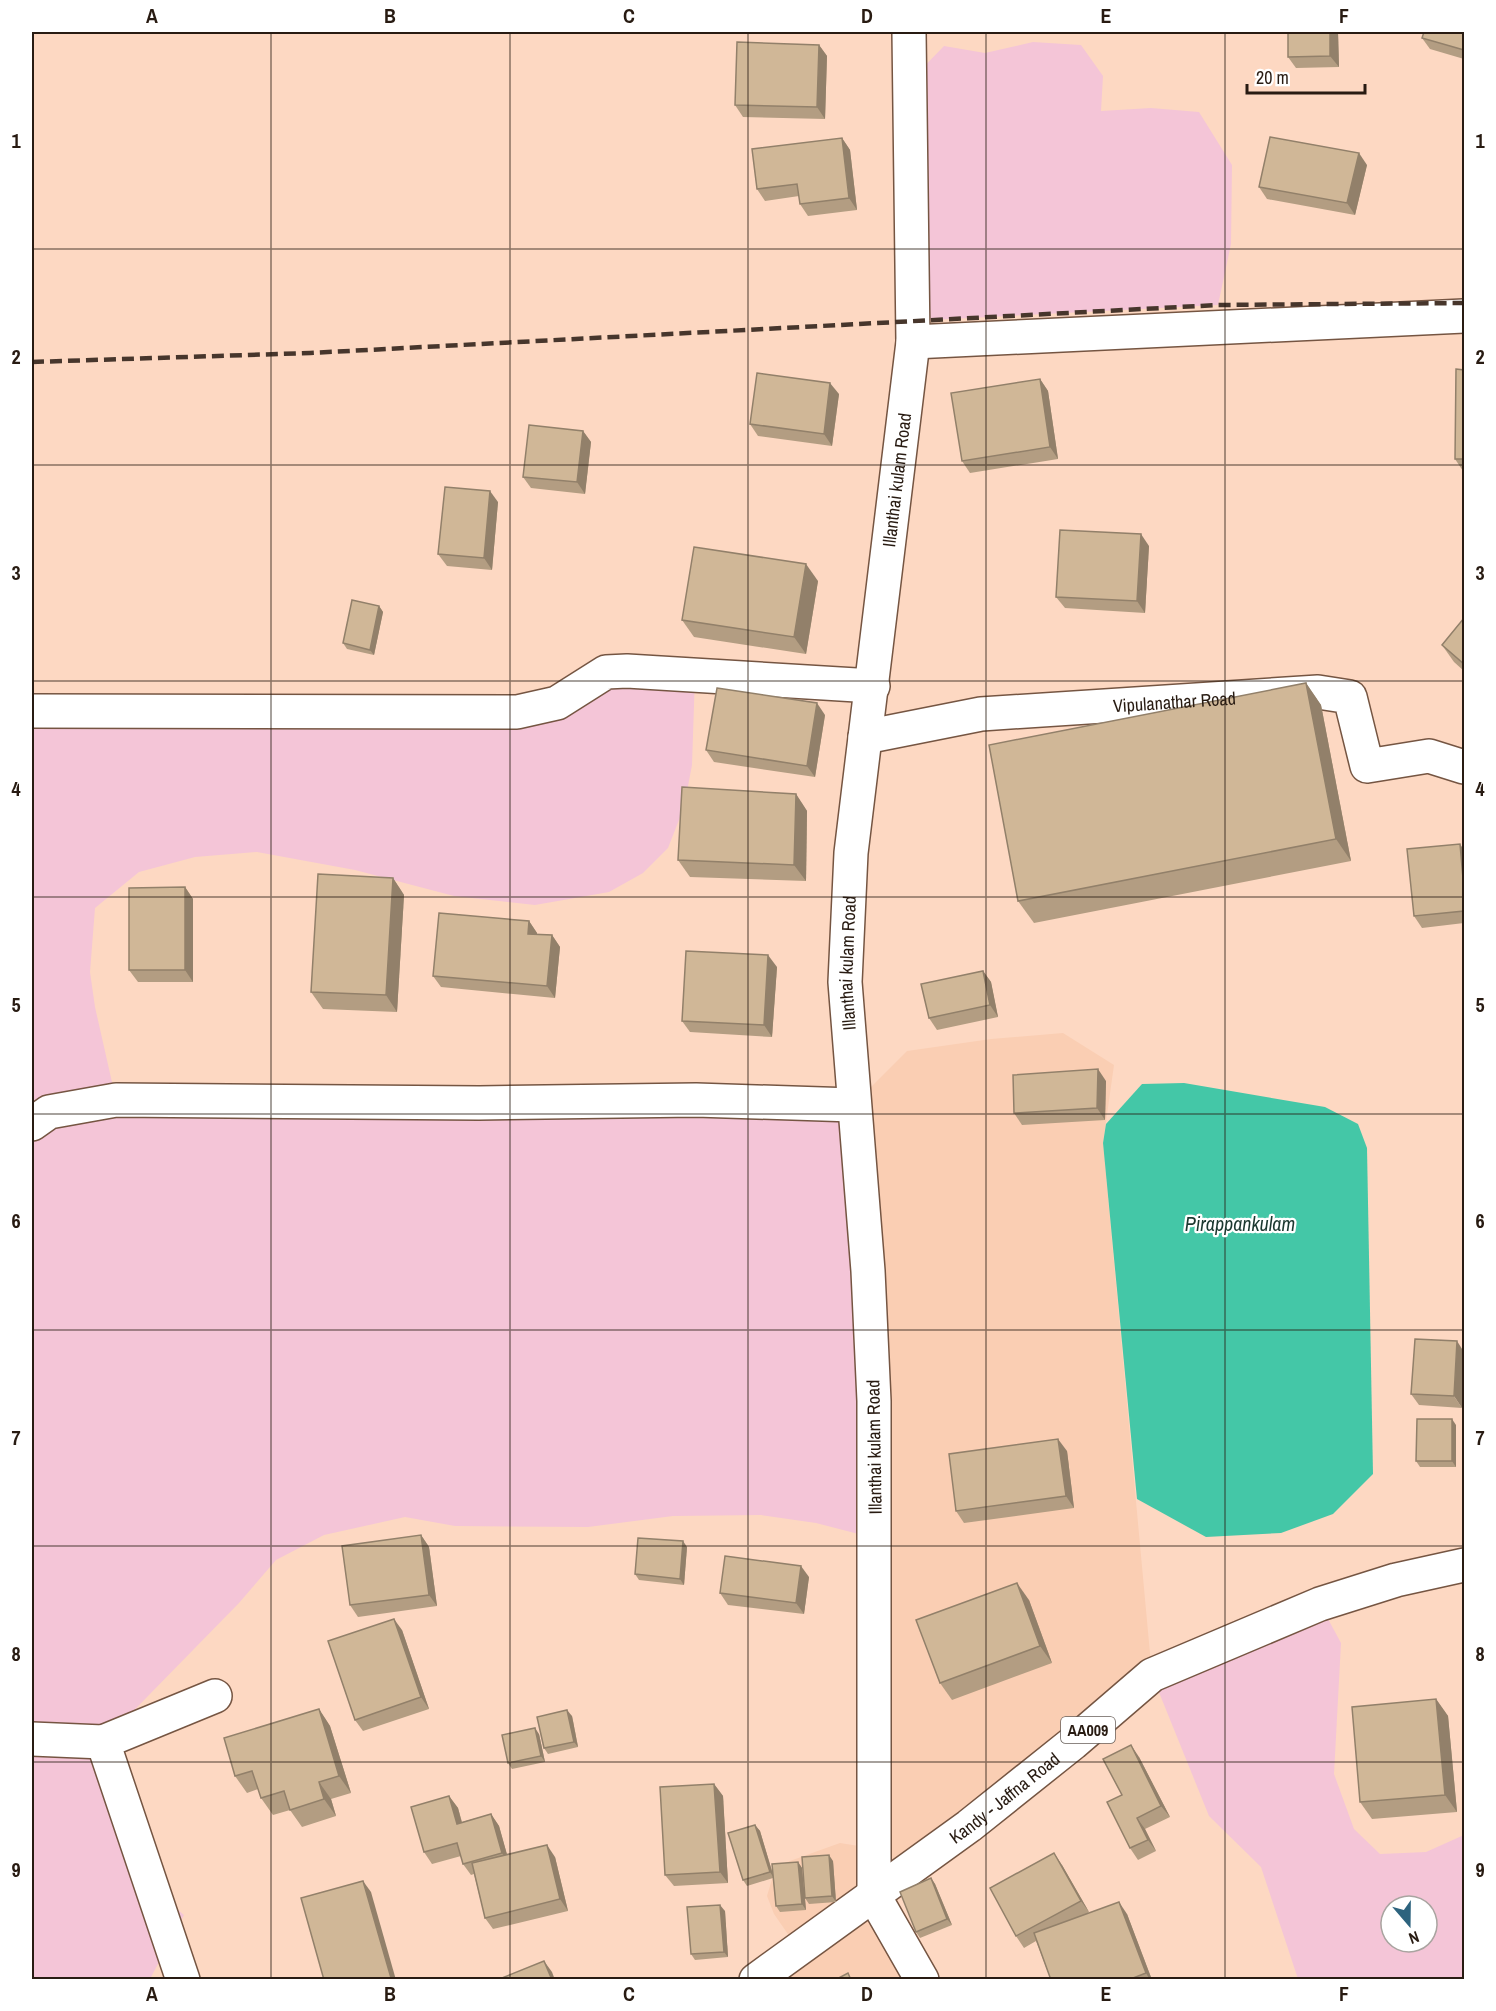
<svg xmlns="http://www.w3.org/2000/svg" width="1496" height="2011" viewBox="0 0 1496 2011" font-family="'Archivo Narrow',sans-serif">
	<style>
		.built { fill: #faceb3 }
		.green { fill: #f4c5d7; fill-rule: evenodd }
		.water { fill: #44c7a7 }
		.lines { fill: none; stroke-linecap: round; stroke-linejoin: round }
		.minor-casing { stroke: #755542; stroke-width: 36 }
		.tertiary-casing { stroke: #755542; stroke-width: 36 }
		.trunk-casing { stroke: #755542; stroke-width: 36 }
		.minor { stroke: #fff; stroke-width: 33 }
		.tertiary { stroke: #fff; stroke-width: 33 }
		.trunk { stroke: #fff; stroke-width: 33 }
		.rail { stroke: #47362c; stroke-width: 4.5; stroke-dasharray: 12 6; stroke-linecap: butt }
		.wall { fill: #b39d82 }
		.shaded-wall { fill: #92806a }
		.building { fill: #d0b797; stroke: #92806a; stroke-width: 1.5 }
		.grid { fill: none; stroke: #281b12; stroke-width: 1.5; stroke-opacity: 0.55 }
		.labels { text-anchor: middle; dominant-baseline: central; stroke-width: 4.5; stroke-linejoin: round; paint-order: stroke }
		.shield { fill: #fff; stroke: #685f59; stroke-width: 1.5 }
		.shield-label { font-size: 16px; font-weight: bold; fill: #281b12 }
		.street-label { font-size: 18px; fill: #281b12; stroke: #fff }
		.water-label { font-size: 20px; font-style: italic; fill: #1c3830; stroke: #fff }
		.neatline { fill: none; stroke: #281b12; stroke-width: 2 }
		.grid-label { font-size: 20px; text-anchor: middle; font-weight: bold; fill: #281b12 }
	</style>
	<rect width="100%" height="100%" fill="#fdd8c2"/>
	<path class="built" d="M 1063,1033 L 1114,1065 L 1103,1143 L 1152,1675 L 874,1896 L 922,1979 L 756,1980 L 799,1950 L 774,1914 L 767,1896 L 776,1866 L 840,1843 L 865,1847 L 853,1105 L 907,1051 L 991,1039 Z"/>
	<g class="green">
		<path d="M 1033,42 L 1081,45 L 1103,76 L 1101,111 L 1151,108 L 1199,112 L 1232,165 L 1231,244 L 1218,305 L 912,321 L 910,81 L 944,46 L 985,53 Z"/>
		<path d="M 695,675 L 692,765 L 684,807 L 668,848 L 643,873 L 609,892 L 535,905 L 454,896 L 355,870 L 257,852 L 195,857 L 139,872 L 95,908 L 90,972 L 95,1007 L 116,1100 L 853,1105 L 874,1538 L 816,1523 L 761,1515 L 673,1516 L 588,1527 L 455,1526 L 405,1517 L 324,1535 L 276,1560 L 239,1603 L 103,1742 L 153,1889 L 184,1915 L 150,1979 L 32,1980 L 32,711 L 439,714 L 587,685 Z"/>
		<path d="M 1320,1604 L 1341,1643 L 1334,1774 L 1354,1829 L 1380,1854 L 1426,1852 L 1464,1835 L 1464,1979 L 1298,1979 L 1261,1867 L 1209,1816 L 1152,1675 ZM 1391,1906 L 1427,1906 L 1427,1942 L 1391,1942 Z"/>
	</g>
	<path class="water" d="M 1184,1083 L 1325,1107 L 1358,1124 L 1367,1148 L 1373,1474 L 1333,1514 L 1281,1533 L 1206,1537 L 1137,1499 L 1103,1143 L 1106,1124 L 1142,1084 Z"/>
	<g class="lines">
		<g class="minor-casing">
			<g id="minor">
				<path d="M 913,342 L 1464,316"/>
				<path d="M 32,711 L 517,712 L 557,703 L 606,672 L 627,671 L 873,686"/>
				<path id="s1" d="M 865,737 L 981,714 L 1318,692 L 1350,697 L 1367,766 L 1429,756 L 1464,767"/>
				<path d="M 32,1124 L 49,1112 L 116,1100 L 479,1103 L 696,1100 L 853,1105"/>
				<path d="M 32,1739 L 103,1742"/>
				<path id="s2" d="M 874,1896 L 874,1401 L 868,1271 L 845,982 L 851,853 L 913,342 L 909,32"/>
				<path d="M 183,1980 L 103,1742 L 215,1696"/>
			</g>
		</g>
		<g class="tertiary-casing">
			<path id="tertiary" d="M 874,1896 L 922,1980"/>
		</g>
		<g class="trunk-casing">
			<g id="trunk">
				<path id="s3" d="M 756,1980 L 969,1826 L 1073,1743 L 1152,1675 L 1320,1604 L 1396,1580 L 1464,1565"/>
			</g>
		</g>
		<use href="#minor" class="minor"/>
		<use href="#tertiary" class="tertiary"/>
		<use href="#trunk" class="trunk"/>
		<path class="rail" d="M 32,362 L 310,353 L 1218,305 L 1464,303"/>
	</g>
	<g class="wall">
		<path d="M 1288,32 L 1338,32 L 1339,67 L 1296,68 L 1288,57 Z"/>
		<path d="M 1464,32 L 1464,59 L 1430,49 L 1422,38 Z"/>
		<path d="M 819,45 L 827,56 L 825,119 L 743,117 L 735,105 Z"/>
		<path d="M 842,138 L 850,150 L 857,210 L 808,216 L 800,204 L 799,196 L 765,201 L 757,189 Z"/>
		<path d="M 1367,165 L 1355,215 L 1267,199 L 1259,187 Z"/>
		<path d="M 1464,370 L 1464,471 L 1463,471 L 1455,459 Z"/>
		<path d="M 1040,379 L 1048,391 L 1058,459 L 970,473 L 962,461 Z"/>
		<path d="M 839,394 L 832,446 L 758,436 L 750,424 Z"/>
		<path d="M 583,431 L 591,442 L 585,494 L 531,488 L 523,477 Z"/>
		<path d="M 498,502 L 492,570 L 447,566 L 438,554 Z"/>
		<path d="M 1149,546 L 1145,613 L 1065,608 L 1056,597 Z"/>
		<path d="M 818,581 L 806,654 L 694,637 L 682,620 Z"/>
		<path d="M 379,606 L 383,612 L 374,655 L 347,649 L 343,643 Z"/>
		<path d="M 1464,618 L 1464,671 L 1454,662 L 1442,645 Z"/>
		<path d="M 1306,683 L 1321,705 L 1351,861 L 1034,923 L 1018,901 Z"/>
		<path d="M 825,715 L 815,777 L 714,762 L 706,750 Z"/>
		<path d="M 796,794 L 807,811 L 806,881 L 690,877 L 678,860 Z"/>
		<path d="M 1464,850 L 1464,923 L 1422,928 L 1414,916 Z"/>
		<path d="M 393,878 L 404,895 L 397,1012 L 323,1009 L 311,992 Z"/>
		<path d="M 185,887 L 193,899 L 193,982 L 138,982 L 129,970 Z"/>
		<path d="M 529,921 L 537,933 L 537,934 L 552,935 L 560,947 L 555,998 L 441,987 L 433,976 Z"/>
		<path d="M 777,967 L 772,1037 L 690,1032 L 682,1021 Z"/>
		<path d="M 983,971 L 991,982 L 998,1017 L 937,1030 L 929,1018 Z"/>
		<path d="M 1106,1081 L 1105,1120 L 1022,1125 L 1014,1113 Z"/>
		<path d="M 1415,1339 L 1462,1408 L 1419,1405 L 1411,1394 Z"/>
		<path d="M 1456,1425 L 1456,1467 L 1420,1467 L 1416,1461 Z"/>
		<path d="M 1067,1451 L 1074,1508 L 964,1523 L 956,1511 Z"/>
		<path d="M 421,1535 L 429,1547 L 437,1606 L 358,1617 L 350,1605 Z"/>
		<path d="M 687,1547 L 684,1585 L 639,1580 L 635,1574 Z"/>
		<path d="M 809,1577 L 804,1614 L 728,1605 L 720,1593 Z"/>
		<path d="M 1029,1600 L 1052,1663 L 952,1700 L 940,1683 Z"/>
		<path d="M 402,1630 L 429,1709 L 363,1731 L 355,1720 Z"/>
		<path d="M 1436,1699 L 1448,1716 L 1457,1812 L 1372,1819 L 1360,1802 Z"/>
		<path d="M 319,1709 L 330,1726 L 351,1793 L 331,1799 L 336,1816 L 302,1827 L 290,1810 L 273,1815 L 261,1798 L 258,1789 L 247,1793 L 235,1776 Z"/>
		<path d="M 572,1716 L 578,1747 L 548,1754 L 544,1748 Z"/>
		<path d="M 539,1734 L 545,1762 L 512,1769 L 508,1763 Z"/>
		<path d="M 1139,1757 L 1170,1817 L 1145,1829 L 1156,1851 L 1138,1860 L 1130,1848 L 1122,1795 Z"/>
		<path d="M 714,1784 L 723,1796 L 728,1883 L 674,1886 L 665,1875 Z"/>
		<path d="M 449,1796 L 458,1808 L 462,1822 L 491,1814 L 499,1826 L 507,1855 L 555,1857 L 568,1911 L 493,1929 L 485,1918 L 474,1874 L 471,1875 L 463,1864 L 461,1856 L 432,1864 L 424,1852 Z"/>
		<path d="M 755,1825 L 760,1831 L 772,1871 L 798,1862 L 802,1868 L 804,1890 L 833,1861 L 836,1902 L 809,1904 L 805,1898 L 806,1910 L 780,1912 L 776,1906 L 773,1878 L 747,1886 L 743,1880 Z"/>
		<path d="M 1062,1865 L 1089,1912 L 1085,1915 L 1127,1914 L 1152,1980 L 1051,1980 L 1036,1941 L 1024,1948 L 1016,1936 Z"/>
		<path d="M 931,1878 L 935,1884 L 952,1925 L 920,1938 L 916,1932 Z"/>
		<path d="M 725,1911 L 728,1957 L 695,1960 L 691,1954 Z"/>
	</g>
	<g class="shaded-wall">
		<path d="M 1330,32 L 1338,32 L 1339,67 L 1330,56 Z"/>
		<path d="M 819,45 L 827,56 L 825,119 L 817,107 Z"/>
		<path d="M 842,138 L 850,150 L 857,210 L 849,198 Z"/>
		<path d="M 1359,153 L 1367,165 L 1355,215 L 1347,203 Z"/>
		<path d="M 1040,379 L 1048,391 L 1058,459 L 1050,447 Z"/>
		<path d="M 830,383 L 839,394 L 832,446 L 824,434 Z"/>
		<path d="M 583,431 L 591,442 L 585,494 L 577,482 Z"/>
		<path d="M 490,491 L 498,502 L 492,570 L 484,558 Z"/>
		<path d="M 1141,534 L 1149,546 L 1145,613 L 1137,601 Z"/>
		<path d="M 806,564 L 818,581 L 806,654 L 794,637 Z"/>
		<path d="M 379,606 L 383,612 L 374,655 L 370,650 Z"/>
		<path d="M 1306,683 L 1321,705 L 1351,861 L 1336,839 Z"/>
		<path d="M 817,703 L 825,715 L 815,777 L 807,766 Z"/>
		<path d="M 796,794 L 807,811 L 806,881 L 794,865 Z"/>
		<path d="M 1460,844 L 1464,850 L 1464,890 Z"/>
		<path d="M 393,878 L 404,895 L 397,1012 L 386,995 Z"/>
		<path d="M 185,887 L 193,899 L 193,982 L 185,970 Z"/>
		<path d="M 529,921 L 537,933 L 536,945 L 528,934 Z"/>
		<path d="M 552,935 L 560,947 L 555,998 L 547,986 Z"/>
		<path d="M 768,955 L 777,967 L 772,1037 L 764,1025 Z"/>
		<path d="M 983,971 L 991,982 L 998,1017 L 990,1005 Z"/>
		<path d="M 1098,1069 L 1106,1081 L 1105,1120 L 1097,1108 Z"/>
		<path d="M 1457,1341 L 1464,1352 L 1462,1408 L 1454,1396 Z"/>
		<path d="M 1452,1419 L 1456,1425 L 1456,1467 L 1452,1461 Z"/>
		<path d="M 1058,1439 L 1067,1451 L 1074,1508 L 1066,1496 Z"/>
		<path d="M 421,1535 L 429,1547 L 437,1606 L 429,1595 Z"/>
		<path d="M 683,1541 L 687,1547 L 684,1585 L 680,1579 Z"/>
		<path d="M 801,1566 L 809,1577 L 804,1614 L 796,1603 Z"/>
		<path d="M 1017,1583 L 1029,1600 L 1052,1663 L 1040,1646 Z"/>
		<path d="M 394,1619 L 402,1630 L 429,1709 L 421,1697 Z"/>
		<path d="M 1436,1699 L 1448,1716 L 1457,1812 L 1445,1795 Z"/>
		<path d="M 319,1709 L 330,1726 L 351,1793 L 339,1776 Z"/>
		<path d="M 567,1710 L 572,1716 L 578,1747 L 574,1742 Z"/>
		<path d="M 535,1728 L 539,1734 L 545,1762 L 541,1756 Z"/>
		<path d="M 1131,1745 L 1139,1757 L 1170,1817 L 1161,1806 Z"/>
		<path d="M 319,1782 L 331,1799 L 336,1816 L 324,1799 Z"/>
		<path d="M 714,1784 L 723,1796 L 728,1883 L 720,1872 Z"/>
		<path d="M 449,1796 L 458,1808 L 465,1835 L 457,1824 Z"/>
		<path d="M 491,1814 L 499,1826 L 510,1865 L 502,1853 Z"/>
		<path d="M 1137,1818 L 1145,1829 L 1156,1851 L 1148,1840 Z"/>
		<path d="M 755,1825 L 760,1831 L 774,1878 L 770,1872 Z"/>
		<path d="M 547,1845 L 555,1857 L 568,1911 L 560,1899 Z"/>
		<path d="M 1054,1853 L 1062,1865 L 1089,1912 L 1081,1901 Z"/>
		<path d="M 829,1855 L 833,1861 L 836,1902 L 832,1896 Z"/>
		<path d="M 798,1862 L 802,1868 L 806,1910 L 802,1904 Z"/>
		<path d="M 931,1878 L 935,1884 L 952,1925 L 947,1919 Z"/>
		<path d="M 363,1881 L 371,1892 L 396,1980 L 392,1980 L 391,1978 Z"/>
		<path d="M 1119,1902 L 1127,1914 L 1152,1980 L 1150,1980 L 1146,1973 Z"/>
		<path d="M 720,1905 L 725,1911 L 728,1957 L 724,1952 Z"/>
		<path d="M 544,1961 L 552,1972 L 555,1980 L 552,1980 Z"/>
	</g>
	<g class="building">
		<path d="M 1288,32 L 1330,32 L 1330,56 L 1288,57 Z"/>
		<path d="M 1424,32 L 1464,32 L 1464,50 L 1422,38 Z"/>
		<path d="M 737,42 L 819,45 L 817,107 L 735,105 Z"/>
		<path d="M 1270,137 L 1359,153 L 1347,203 L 1259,187 Z"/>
		<path d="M 842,138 L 849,198 L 800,204 L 797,184 L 757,189 L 752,149 Z"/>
		<path d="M 1456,369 L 1464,370 L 1464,459 L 1455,459 Z"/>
		<path d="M 757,373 L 830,383 L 824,434 L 750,424 Z"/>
		<path d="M 1040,379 L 1050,447 L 962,461 L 951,393 Z"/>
		<path d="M 529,425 L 583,431 L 577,482 L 523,477 Z"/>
		<path d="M 445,487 L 490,491 L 484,558 L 438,554 Z"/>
		<path d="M 1060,530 L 1141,534 L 1137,601 L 1056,597 Z"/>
		<path d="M 694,547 L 806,564 L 794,637 L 682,620 Z"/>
		<path d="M 352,600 L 379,606 L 370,650 L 343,643 Z"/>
		<path d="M 1464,618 L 1464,664 L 1442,645 Z"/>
		<path d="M 1306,683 L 1336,839 L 1018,901 L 989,745 Z"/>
		<path d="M 717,688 L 817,703 L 807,766 L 706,750 Z"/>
		<path d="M 682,787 L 796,794 L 794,865 L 678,860 Z"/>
		<path d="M 1460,844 L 1464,890 L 1464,911 L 1414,916 L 1407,849 Z"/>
		<path d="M 318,874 L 393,878 L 386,995 L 311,992 Z"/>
		<path d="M 185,887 L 185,970 L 129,970 L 129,888 Z"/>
		<path d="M 439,913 L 529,921 L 528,934 L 552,935 L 547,986 L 433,976 Z"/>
		<path d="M 686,951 L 768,955 L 764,1025 L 682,1021 Z"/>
		<path d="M 983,971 L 990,1005 L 929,1018 L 921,984 Z"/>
		<path d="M 1098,1069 L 1097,1108 L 1014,1113 L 1013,1075 Z"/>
		<path d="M 1415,1339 L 1457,1341 L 1454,1396 L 1411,1394 Z"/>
		<path d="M 1417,1419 L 1452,1419 L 1452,1461 L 1416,1461 Z"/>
		<path d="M 1058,1439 L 1066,1496 L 956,1511 L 949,1454 Z"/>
		<path d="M 421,1535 L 429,1595 L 350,1605 L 342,1546 Z"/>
		<path d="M 638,1538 L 683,1541 L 680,1579 L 635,1574 Z"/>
		<path d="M 725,1556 L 801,1566 L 796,1603 L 720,1593 Z"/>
		<path d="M 1017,1583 L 1040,1646 L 940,1683 L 916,1620 Z"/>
		<path d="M 394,1619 L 421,1697 L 355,1720 L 328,1641 Z"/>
		<path d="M 1436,1699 L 1445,1795 L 1360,1802 L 1352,1707 Z"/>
		<path d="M 319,1709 L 339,1776 L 319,1782 L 324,1799 L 290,1810 L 284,1791 L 261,1798 L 252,1771 L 235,1776 L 224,1738 Z"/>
		<path d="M 567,1710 L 574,1742 L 544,1748 L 537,1717 Z"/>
		<path d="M 535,1728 L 541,1756 L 508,1763 L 502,1735 Z"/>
		<path d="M 1131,1745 L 1161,1806 L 1137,1818 L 1148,1840 L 1130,1848 L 1107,1802 L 1122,1795 L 1103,1759 Z"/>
		<path d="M 714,1784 L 720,1872 L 665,1875 L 660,1787 Z"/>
		<path d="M 449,1796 L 457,1824 L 491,1814 L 502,1853 L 463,1864 L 457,1843 L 424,1852 L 411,1807 Z"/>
		<path d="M 755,1825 L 770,1872 L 743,1880 L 728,1833 Z"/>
		<path d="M 547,1845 L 560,1899 L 485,1918 L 472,1863 Z"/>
		<path d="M 1054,1853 L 1081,1901 L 1016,1936 L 990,1888 Z"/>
		<path d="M 829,1855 L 832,1896 L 805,1898 L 802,1857 Z"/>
		<path d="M 798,1862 L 802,1904 L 776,1906 L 772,1864 Z"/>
		<path d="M 931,1878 L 947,1919 L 916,1932 L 900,1892 Z"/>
		<path d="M 363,1881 L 391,1978 L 387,1980 L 324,1980 L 301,1898 Z"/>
		<path d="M 1119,1902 L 1146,1973 L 1128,1980 L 1051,1980 L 1034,1933 Z"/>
		<path d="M 720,1905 L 724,1952 L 691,1954 L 687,1907 Z"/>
		<path d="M 544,1961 L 552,1980 L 497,1980 Z"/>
		<path d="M 848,1973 L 851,1980 L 835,1980 Z"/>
	</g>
	<path class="grid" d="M 271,32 L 271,1980M 510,32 L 510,1980M 748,32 L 748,1980M 986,32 L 986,1980M 1225,32 L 1225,1980M 32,249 L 1464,249M 32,465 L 1464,465M 32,681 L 1464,681M 32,897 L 1464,897M 32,1114 L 1464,1114M 32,1330 L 1464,1330M 32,1546 L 1464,1546M 32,1762 L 1464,1762"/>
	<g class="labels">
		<rect class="shield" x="1061" y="1717" width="54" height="26" rx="4.5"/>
		<g class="shield-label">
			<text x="1088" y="1730">AA009</text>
		</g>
		<g class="street-label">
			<text stroke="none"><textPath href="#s2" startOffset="1420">Illanthai kulam Road</textPath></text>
			<text stroke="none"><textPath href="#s1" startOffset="312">Vipulanathar Road</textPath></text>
			<text stroke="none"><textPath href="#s2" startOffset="934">Illanthai kulam Road</textPath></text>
			<text transform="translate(874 1447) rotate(-91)">Illanthai kulam Road</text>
			<text stroke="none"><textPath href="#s3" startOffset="308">Kandy - Jaffna Road</textPath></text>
		</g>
		<g class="water-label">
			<text x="1240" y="1223">Pirappankulam</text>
		</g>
	</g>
	<rect width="1496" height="2011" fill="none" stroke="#ffffff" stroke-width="66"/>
	<g transform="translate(1409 1924) rotate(160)"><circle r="28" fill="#ffffff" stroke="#a9a4a0" stroke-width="1.5"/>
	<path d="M0-4.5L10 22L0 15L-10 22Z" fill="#2d637e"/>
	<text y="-9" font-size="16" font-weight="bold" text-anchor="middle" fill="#281b12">N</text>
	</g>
	<path d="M1247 84v9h118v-9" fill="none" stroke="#281b12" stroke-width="3"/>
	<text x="1256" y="84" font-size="18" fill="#281b12" stroke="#ffffff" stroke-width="4.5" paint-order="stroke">20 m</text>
	<rect x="33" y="33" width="1430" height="1945" class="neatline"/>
	<g class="grid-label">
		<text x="152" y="23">A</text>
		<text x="390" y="23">B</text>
		<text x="629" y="23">C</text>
		<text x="867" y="23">D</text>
		<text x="1106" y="23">E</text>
		<text x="1344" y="23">F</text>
		<text x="16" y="148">1</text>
		<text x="1480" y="148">1</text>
		<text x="16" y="364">2</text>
		<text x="1480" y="364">2</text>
		<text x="16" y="580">3</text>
		<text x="1480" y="580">3</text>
		<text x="16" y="796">4</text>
		<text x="1480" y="796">4</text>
		<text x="16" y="1012">5</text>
		<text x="1480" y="1012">5</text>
		<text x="16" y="1228">6</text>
		<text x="1480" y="1228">6</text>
		<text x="16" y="1445">7</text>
		<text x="1480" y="1445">7</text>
		<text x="16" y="1661">8</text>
		<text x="1480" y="1661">8</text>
		<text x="16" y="1877">9</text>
		<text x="1480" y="1877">9</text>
		<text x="152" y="2001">A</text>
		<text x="390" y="2001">B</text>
		<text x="629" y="2001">C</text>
		<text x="867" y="2001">D</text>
		<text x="1106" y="2001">E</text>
		<text x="1344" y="2001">F</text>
	</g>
</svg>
